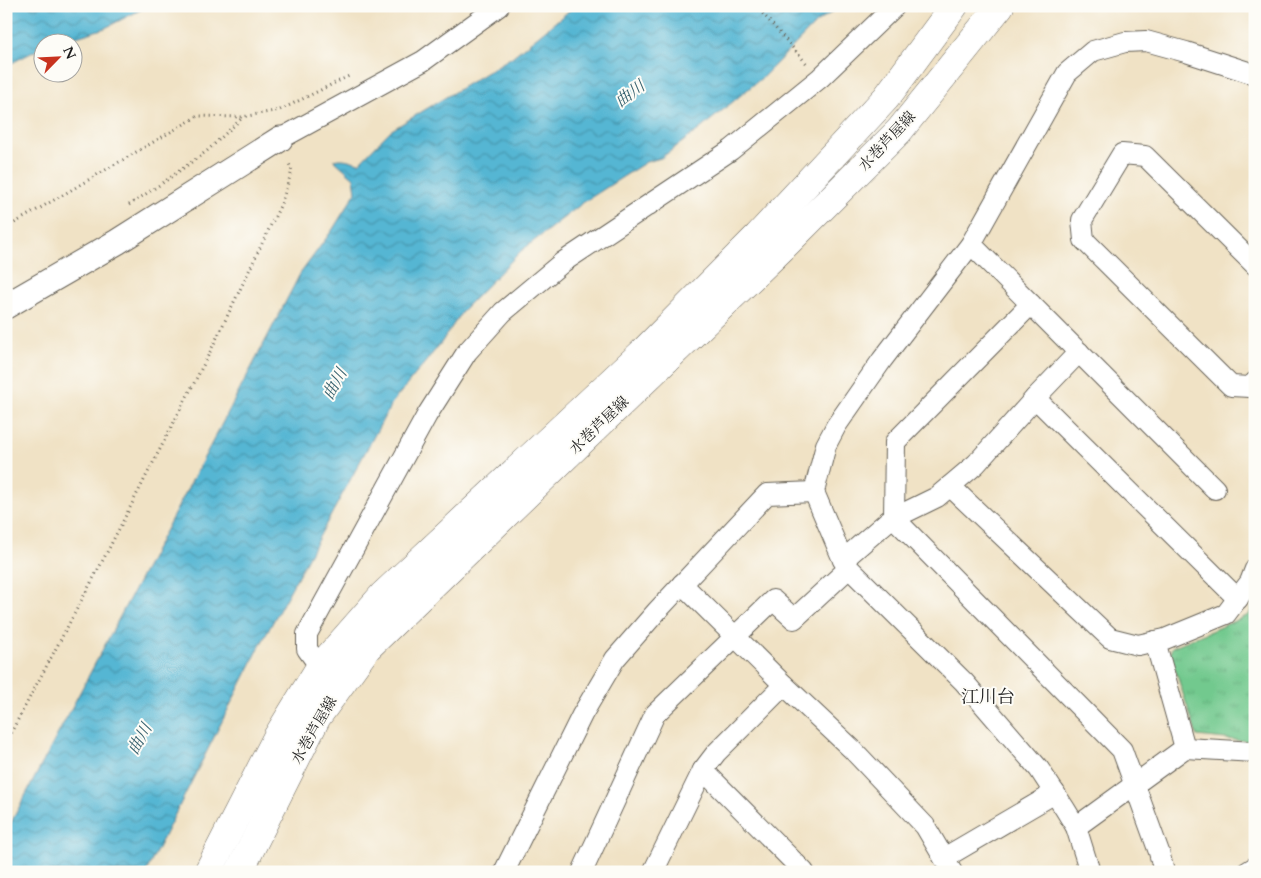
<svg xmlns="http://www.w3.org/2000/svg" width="1261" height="878" viewBox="0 0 1261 878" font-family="Cardo,'Noto Serif JP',serif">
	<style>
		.park { fill: url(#park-tufts); stroke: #477255 }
		.water { fill: url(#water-waves); stroke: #386978 }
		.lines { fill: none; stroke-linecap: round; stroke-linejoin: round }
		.minor-casing { stroke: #666157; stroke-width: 22 }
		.tertiary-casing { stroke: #666157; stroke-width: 27 }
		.secondary-casing { stroke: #666157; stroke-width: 29 }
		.path { stroke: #666157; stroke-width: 3; stroke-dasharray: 1 4; stroke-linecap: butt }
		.minor { stroke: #fff; stroke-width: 20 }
		.tertiary { stroke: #fff; stroke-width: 25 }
		.secondary { stroke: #fff; stroke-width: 28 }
		.labels { text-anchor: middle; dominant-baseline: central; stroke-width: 4; stroke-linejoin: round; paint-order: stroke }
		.street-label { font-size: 15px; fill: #1c1c1c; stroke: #fdfcf7 }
		.water-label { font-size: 16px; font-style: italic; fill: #36616e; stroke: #fdfcf7 }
		.quarter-label { font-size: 18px; fill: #1c1c1c; stroke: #fdfcf7 }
	</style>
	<defs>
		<pattern id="park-tufts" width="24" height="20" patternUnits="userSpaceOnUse" patternTransform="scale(1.25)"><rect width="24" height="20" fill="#72c98e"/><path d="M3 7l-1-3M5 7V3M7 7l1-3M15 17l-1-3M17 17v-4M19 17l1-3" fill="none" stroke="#62ac7a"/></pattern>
		<pattern id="water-waves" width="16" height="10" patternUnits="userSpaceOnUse" patternTransform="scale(1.25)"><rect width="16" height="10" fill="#55b6d3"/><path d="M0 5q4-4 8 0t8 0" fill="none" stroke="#4693aa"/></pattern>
	</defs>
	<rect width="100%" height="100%" fill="#fdfcf7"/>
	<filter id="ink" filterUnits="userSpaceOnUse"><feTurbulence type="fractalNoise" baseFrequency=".02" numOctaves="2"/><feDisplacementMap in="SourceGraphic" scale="10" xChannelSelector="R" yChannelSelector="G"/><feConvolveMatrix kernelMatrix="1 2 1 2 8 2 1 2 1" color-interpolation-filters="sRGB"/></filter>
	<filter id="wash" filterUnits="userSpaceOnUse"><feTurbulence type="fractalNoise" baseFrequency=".0096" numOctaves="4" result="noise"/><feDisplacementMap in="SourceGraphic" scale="20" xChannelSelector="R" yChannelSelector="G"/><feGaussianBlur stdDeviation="1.12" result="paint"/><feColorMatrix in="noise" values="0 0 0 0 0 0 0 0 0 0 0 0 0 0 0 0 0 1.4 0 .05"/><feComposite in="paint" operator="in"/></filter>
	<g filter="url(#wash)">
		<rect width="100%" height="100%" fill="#f0e2c5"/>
		<path class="park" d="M 1255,600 L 1255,742 L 1197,736 L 1170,654 L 1172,647 L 1249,615 Z"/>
		<g class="water">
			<path d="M 6,6 L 148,6 L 105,28 L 61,42 L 42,42 L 42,49 L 35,51 L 6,66 Z"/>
			<path d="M 575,6 L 841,6 L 816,23 L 764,76 L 700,129 L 661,158 L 646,162 L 584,202 L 521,251 L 463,310 L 441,343 L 392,403 L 262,642 L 146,872 L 6,872 L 6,832 L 234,401 L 300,274 L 333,229 L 356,192 L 354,178 L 334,160 C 343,157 351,161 359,163 L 390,131 L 512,57 Z"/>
		</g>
	</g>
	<g filter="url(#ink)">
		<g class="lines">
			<g class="minor-casing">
				<g id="minor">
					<path d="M 280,139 L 423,61 L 499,6"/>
					<path d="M 971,244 L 1215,489"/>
					<path d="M 1255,265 L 1145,156 L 1122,154 L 1082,220 L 1084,240 L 1231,386 L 1250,387 L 1255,382"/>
					<path d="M 1031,304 L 895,442 L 894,518 L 1122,750 L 1159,852 L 1164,872"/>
					<path d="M 1035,398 L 1238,599"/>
					<path d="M 950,486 L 1110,638 L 1138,645 L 1165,639 L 1226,614 L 1250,582 L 1255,569"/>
					<path d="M 843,560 L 888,521 L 937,497 L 976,464 L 1035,398 L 1079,352"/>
					<path d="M 682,584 L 784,685 L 852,749 L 925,826 L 952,872"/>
					<path d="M 1155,641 L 1185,748"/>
					<path d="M 320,667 L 307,649 L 307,634 L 427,415 L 467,352 L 503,312 L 563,262 L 731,150 L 820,78 L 895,6"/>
					<path d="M 703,770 L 804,872"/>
					<path d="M 1076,827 L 1185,748 L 1255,752"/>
					<path d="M 944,858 L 1055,793"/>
					<path d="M 504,872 L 582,715 L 615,659 L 657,611 L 767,494 L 814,492"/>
					<path d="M 582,872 L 655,714 L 773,600 L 794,619 L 849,568"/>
					<path d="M 653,872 L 703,770 L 716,753 L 784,685"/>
					<path d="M 1090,872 L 1076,827 L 1065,809 L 1039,769 L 964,682 L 849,568 L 843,560 L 814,492 L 826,445 L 836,426 L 882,360 L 971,244 L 1067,73 L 1093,51 L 1125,42 L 1146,41 L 1186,52 L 1251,73 L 1255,73"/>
					<path d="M 1247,872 L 1255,867"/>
				</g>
			</g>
			<g class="tertiary-casing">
				<path id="tertiary" d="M 6,306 L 117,242 L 280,139"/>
			</g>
			<g class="secondary-casing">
				<g id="secondary">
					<path d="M 208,872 L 277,737 L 320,667 L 383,595 L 643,352 L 758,236 L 886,98 L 954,6"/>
					<path d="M 239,872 L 317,717 L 367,648 L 781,249 L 899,131 L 1000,6"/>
				</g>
			</g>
			<g class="path">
				<path d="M 756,6 L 807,64"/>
				<path d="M 129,205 L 164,182 L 207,151 L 242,118"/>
				<path d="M 6,228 L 198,116 L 242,117 L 280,110 L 349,76"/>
				<path d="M 6,742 L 102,562 L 211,350 L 281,204 L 292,171 L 288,161"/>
			</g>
			<use href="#minor" class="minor"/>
			<use href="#tertiary" class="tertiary"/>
			<use href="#secondary" class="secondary"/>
		</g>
	</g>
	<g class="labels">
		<g class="street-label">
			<text transform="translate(887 141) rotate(-47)">水巻芦屋線</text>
			<text transform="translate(599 425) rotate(-44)">水巻芦屋線</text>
			<text transform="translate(314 730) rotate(-60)">水巻芦屋線</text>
		</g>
		<g class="water-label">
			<text transform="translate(630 94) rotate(-37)">曲川</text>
			<text transform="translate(335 384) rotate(-61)">曲川</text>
			<text transform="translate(140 739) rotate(-61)">曲川</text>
		</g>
		<g class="quarter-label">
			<text x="988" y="697">江川台</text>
		</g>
	</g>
	<rect width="1261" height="878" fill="none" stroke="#fdfcf7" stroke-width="25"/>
	<g transform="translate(58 58) rotate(66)"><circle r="24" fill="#fdfcf7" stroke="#a3a29f"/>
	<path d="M0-4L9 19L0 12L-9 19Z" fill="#c8321e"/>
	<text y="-8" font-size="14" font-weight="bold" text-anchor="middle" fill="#1c1c1c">N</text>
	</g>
</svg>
